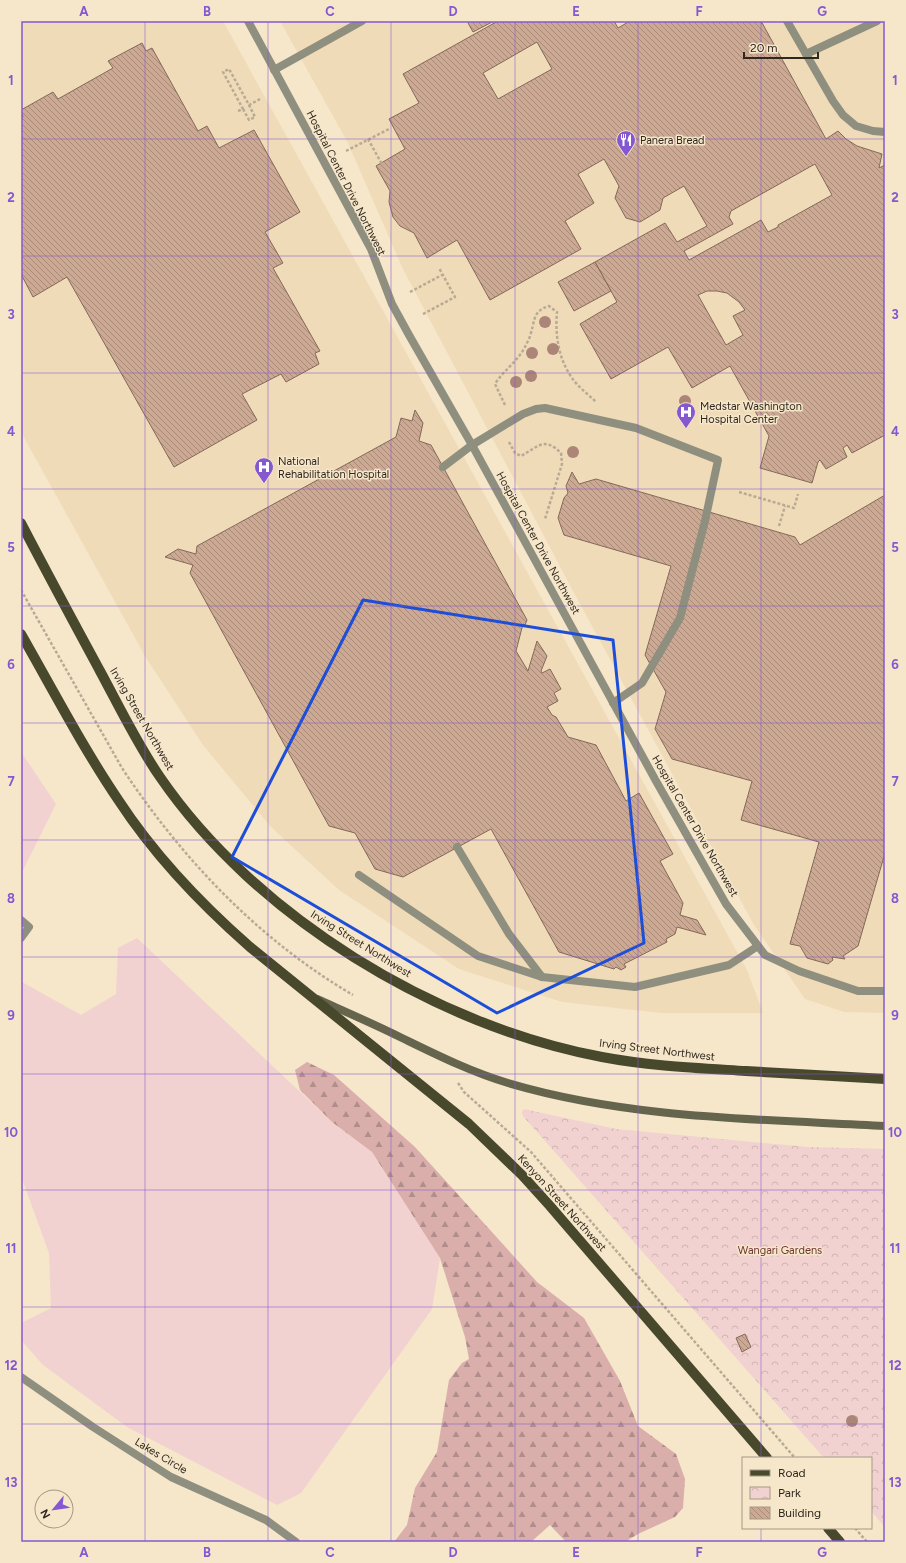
<svg xmlns="http://www.w3.org/2000/svg" width="906" height="1563" viewBox="0 0 906 1563" font-family="Figtree,sans-serif">
	<style>
		.built { fill: #f0dbb8 }
		.green { fill: #f1d2d0 }
		.forest { fill: url(#forest-firs) }
		.park { fill: url(#park-crowns) }
		.building { fill: url(#building-back-hatch); stroke: #836959; fill-rule: evenodd }
		.lines { fill: none; stroke-linecap: round; stroke-linejoin: round }
		.path { stroke: #b8ab95; stroke-width: 2.5; stroke-dasharray: 3 2; stroke-linecap: butt }
		.lane { stroke: #8f8f7f; stroke-width: 8 }
		.street { stroke: #8f8f7f; stroke-width: 8 }
		.secondary { stroke: #65654e; stroke-width: 8 }
		.primary { stroke: #48482c; stroke-width: 10 }
		.tree { fill: #ab8577 }
		.marked { fill: none; stroke: #1d4ed8; stroke-width: 3; stroke-linejoin: round }
		.grid { fill: none; stroke: #8558d1; stroke-width: 1; stroke-opacity: 0.55 }
		.labels { text-anchor: middle; dominant-baseline: central; stroke-width: 3; stroke-linejoin: round; paint-order: stroke }
		.poi-label { font-size: 11px; fill: #2f281e; stroke: #f6e6ca; text-anchor: start }
		.street-label { font-size: 11px; fill: #2f281e; stroke: #f6e6ca }
		.park-label { font-size: 11px; fill: #6e3533; stroke: #f6e6ca }
		.neatline { fill: none; stroke: #8558d1; stroke-width: 1.5 }
		.grid-label { font-size: 13px; text-anchor: middle; font-weight: bold; fill: #8558d1 }
	</style>
	<defs>
		<pattern id="forest-firs" width="22" height="20" patternUnits="userSpaceOnUse"><rect width="22" height="20" fill="#daaeab"/><path d="M5 1l3.5 6h-7zM16 11l3.5 6h-7z" fill="#b18e8b"/></pattern>
		<pattern id="park-crowns" width="20" height="18" patternUnits="userSpaceOnUse"><rect width="20" height="18" fill="#f1d2d0"/><path d="M2 6a3 3 0 1 1 6 0M12 15a3 3 0 1 1 6 0" fill="none" stroke="#cfb4b2"/></pattern>
		<pattern id="building-back-hatch" width="6" height="6" patternUnits="userSpaceOnUse"><rect width="6" height="6" fill="#cda994"/><path d="M-1 5l2 2M0 0l6 6M5-1l2 2" fill="none" stroke="#a78a78"/></pattern>
	</defs>
	<rect width="100%" height="100%" fill="#f6e6ca"/>
	<g class="built">
		<path d="M 21,21 L 223,21 L 747,970 L 763,1013 L 661,1013 L 562,1002 L 459,969 L 339,890 L 270,826 L 203,745 L 145,656 L 21,432 Z"/>
		<path d="M 280,21 L 885,21 L 885,1013 L 844,1012 L 805,999 L 754,925 L 573,591 L 402,267 L 348,143 Z"/>
	</g>
	<g class="green">
		<path d="M 21,752 L 56,804 L 21,874 Z"/>
		<path d="M 137,938 L 332,1122 L 372,1152 L 440,1258 L 432,1309 L 301,1493 L 277,1505 L 127,1427 L 43,1365 L 21,1340 L 21,1323 L 51,1308 L 49,1253 L 21,1176 L 21,983 L 22,982 L 81,1015 L 116,994 L 118,948 Z"/>
	</g>
	<path class="forest" d="M 307,1062 L 334,1075 L 415,1147 L 537,1282 L 584,1318 L 620,1381 L 638,1426 L 676,1454 L 685,1479 L 683,1508 L 675,1517 L 638,1534 L 625,1542 L 566,1542 L 550,1525 L 531,1542 L 394,1542 L 407,1525 L 415,1488 L 437,1452 L 449,1380 L 462,1363 L 469,1359 L 465,1337 L 440,1258 L 372,1152 L 332,1122 L 300,1090 L 295,1070 Z"/>
	<path class="park" d="M 524,1109 L 616,1129 L 808,1147 L 885,1149 L 885,1527 L 871,1511 L 871,1458 L 824,1458 L 523,1116 L 522,1112 Z"/>
	<g class="building">
		<path d="M 467,21 L 494,21 L 473,32 Z"/>
		<path d="M 498,21 L 614,21 L 618,28 L 630,21 L 761,21 L 826,139 L 838,131 L 846,139 L 857,146 L 882,154 L 879,168 L 885,165 L 885,435 L 852,453 L 847,445 L 843,448 L 847,457 L 826,469 L 820,460 L 818,462 L 812,483 L 760,468 L 769,436 L 730,366 L 692,388 L 668,347 L 611,379 L 580,324 L 617,302 L 595,262 L 665,223 L 677,242 L 707,226 L 684,186 L 663,198 L 660,210 L 640,222 L 626,218 L 615,198 L 619,186 L 604,159 L 578,174 L 594,203 L 565,221 L 581,249 L 490,300 L 457,240 L 427,258 L 414,233 L 400,226 L 393,217 L 389,202 L 390,191 L 376,166 L 405,149 L 389,119 L 419,103 L 403,74 ZM 537,42 L 552,69 L 498,99 L 483,73 ZM 815,164 L 832,195 L 778,225 L 778,227 L 768,232 L 761,220 L 689,260 L 684,251 L 733,224 L 729,217 L 731,211 ZM 707,291 L 717,291 L 727,293 L 739,302 L 745,310 L 733,316 L 743,335 L 726,345 L 698,295 Z"/>
		<path d="M 142,43 L 146,51 L 152,48 L 198,131 L 207,126 L 219,148 L 254,130 L 300,212 L 265,232 L 283,263 L 273,268 L 320,351 L 315,353 L 319,364 L 286,382 L 281,374 L 242,394 L 257,420 L 174,467 L 67,277 L 33,297 L 21,274 L 21,118 L 23,117 L 21,110 L 53,92 L 58,99 L 113,68 L 108,61 Z"/>
		<path d="M 595,262 L 611,291 L 574,311 L 558,282 Z"/>
		<path d="M 415,410 L 423,423 L 419,441 L 431,445 L 527,620 L 525,625 L 523,624 L 516,651 L 528,671 L 537,641 L 547,656 L 541,671 L 542,673 L 550,669 L 561,689 L 554,693 L 558,701 L 547,707 L 552,715 L 556,717 L 568,737 L 596,745 L 626,801 L 639,793 L 673,854 L 660,861 L 683,903 L 680,915 L 697,920 L 706,935 L 677,927 L 675,934 L 666,939 L 667,942 L 624,964 L 626,967 L 621,970 L 616,967 L 614,969 L 559,952 L 491,829 L 403,877 L 375,869 L 355,833 L 329,826 L 190,573 L 193,565 L 165,557 L 178,549 L 196,554 L 197,546 L 396,437 L 401,418 L 412,421 Z"/>
		<path d="M 572,472 L 579,484 L 596,479 L 795,537 L 800,545 L 885,495 L 885,853 L 858,946 L 843,956 L 845,959 L 832,957 L 833,960 L 828,964 L 807,958 L 800,946 L 790,944 L 819,842 L 741,820 L 752,781 L 672,759 L 655,729 L 666,692 L 645,655 L 671,566 L 564,535 L 558,518 L 564,498 L 568,493 L 566,486 Z"/>
		<path d="M 745,1334 L 751,1347 L 742,1352 L 736,1338 Z"/>
	</g>
	<g class="lines">
		<g class="path">
			<path d="M 243,109 L 249,120 L 255,117 L 249,105"/>
			<path d="M 238,111 L 243,109 L 223,72 L 229,69 L 249,105 L 260,99"/>
			<path d="M 368,139 L 383,166"/>
			<path d="M 346,151 L 389,129"/>
			<path d="M 410,292 L 442,275"/>
			<path d="M 423,314 L 455,297 L 439,268"/>
			<path d="M 505,405 L 495,384 C 503,371 517,362 525,347 C 526,344 529,340 530,336 C 535,322 532,311 549,306 L 557,312 C 555,334 558,358 572,378 C 578,387 588,394 596,402"/>
			<path d="M 509,442 L 515,453 L 521,456 C 538,447 544,436 561,453 L 562,464 L 545,519"/>
			<path d="M 739,492 L 794,508 L 798,494"/>
			<path d="M 779,526 L 785,506"/>
			<path d="M 21,590 L 122,768 C 182,859 259,940 353,995"/>
			<path d="M 458,1083 L 464,1092 L 531,1152 L 795,1458"/>
			<path d="M 855,1528 L 867,1542"/>
		</g>
		<g class="lane">
			<path d="M 248,21 L 371,249 L 392,304 L 409,335 L 472,445 L 656,781 L 726,904 L 765,955 L 799,971 L 858,991 L 885,991"/>
			<path d="M 787,21 L 833,101 L 843,115 L 856,126 L 873,131 L 885,132"/>
			<path d="M 806,54 L 877,21"/>
			<path d="M 274,70 L 362,21"/>
			<path d="M 443,467 L 472,445 L 523,414 L 536,409 L 545,408 L 636,428 L 718,460 L 705,521 L 680,618 L 642,683 L 613,703"/>
			<path d="M 457,847 L 509,934 L 542,977"/>
			<path d="M 359,875 L 478,956 L 542,977 L 635,987 L 729,965 L 758,946"/>
			<path d="M 21,1377 L 93,1427 L 171,1477 L 266,1520 L 296,1542"/>
		</g>
		<path class="street" d="M 21,920 L 29,927 L 21,938"/>
		<path class="secondary" d="M 317,999 C 346,1012 374,1024 402,1038 C 437,1055 471,1072 508,1083 C 630,1119 759,1119 885,1126"/>
		<g class="primary">
			<path d="M 21,523 C 47,573 73,621 100,671 C 119,706 137,744 160,777 C 256,917 436,1026 602,1057 C 649,1066 698,1068 746,1071 C 792,1074 839,1076 885,1079"/>
			<path d="M 21,634 C 53,690 83,748 119,801 C 155,856 201,904 250,947 L 469,1124 L 522,1175 L 550,1206 L 767,1458"/>
			<path d="M 828,1528 L 840,1542"/>
		</g>
	</g>
	<g class="tree">
		<circle cx="545" cy="322" r="6"/>
		<circle cx="553" cy="349" r="6"/>
		<circle cx="532" cy="353" r="6"/>
		<circle cx="531" cy="376" r="6"/>
		<circle cx="516" cy="382" r="6"/>
		<circle cx="685" cy="401" r="6"/>
		<circle cx="573" cy="452" r="6"/>
		<circle cx="852" cy="1421" r="6"/>
	</g>
	<path class="marked" d="M 363,600 L 613,640 L 644,943 L 497,1013 L 232,857 Z"/>
	<path class="grid" d="M 145,21 L 145,1542M 268,21 L 268,1542M 391,21 L 391,1542M 515,21 L 515,1542M 638,21 L 638,1542M 761,21 L 761,1458M 21,139 L 885,139M 21,256 L 885,256M 21,373 L 885,373M 21,489 L 885,489M 21,606 L 885,606M 21,723 L 885,723M 21,840 L 885,840M 21,957 L 885,957M 21,1074 L 885,1074M 21,1190 L 885,1190M 21,1307 L 885,1307M 21,1424 L 885,1424M 761,1528 L 761,1542"/>
	<defs>
		<g id="restaurant-pin" transform="scale(1)"><path d="M0 17L-7.5 6A9.5 9.5 0 1 1 7.5 6Z" fill="#8558d1" stroke="#f6e6ca"/><path d="M-5-6h1v4h1v-4h1v4h1v-4h1v5L-1.5 .5V6h-2V.5L-5-1ZM5-6V6H3V1.5H1.5Q1.5-4 5-6Z" fill="#fff"/></g>
		<g id="hospital-pin" transform="scale(1)"><path d="M0 17L-7.5 6A9.5 9.5 0 1 1 7.5 6Z" fill="#8558d1" stroke="#f6e6ca"/><path d="M-5-5h3v3.5h4V-5h3V5h-3V1.5h-4V5h-3Z" fill="#fff"/></g>
	</defs>
	<g fill-rule="evenodd">
		<use href="#restaurant-pin" x="626" y="140"/>
		<use href="#hospital-pin" x="686" y="412"/>
		<use href="#hospital-pin" x="264" y="467"/>
	</g>
	<g class="labels">
		<g class="poi-label">
			<text x="640" y="140">Panera Bread</text>
			<text x="700" y="406">Medstar Washington<tspan x="700" dy="13">Hospital Center</tspan></text>
			<text x="278" y="461">National<tspan x="278" dy="13">Rehabilitation Hospital</tspan></text>
		</g>
		<g class="street-label">
			<text transform="translate(346 183) rotate(63)">Hospital Center Drive Northwest</text>
			<text transform="translate(538 543) rotate(61)">Hospital Center Drive Northwest</text>
			<text transform="translate(142 719) rotate(60)">Irving Street Northwest</text>
			<text transform="translate(695 826) rotate(60)">Hospital Center Drive Northwest</text>
			<text transform="translate(361 944) rotate(32)">Irving Street Northwest</text>
			<text transform="translate(657 1050) rotate(7)">Irving Street Northwest</text>
			<text transform="translate(562 1203) rotate(48)">Kenyon Street Northwest</text>
			<text transform="translate(161 1456) rotate(31)">Lakes Circle</text>
		</g>
		<g class="park-label">
			<text x="780" y="1250">Wangari Gardens</text>
		</g>
	</g>
	<rect width="906" height="1563" fill="none" stroke="#f6e6ca" stroke-width="44"/>
	<rect x="742" y="1457" width="130" height="72" fill="#f6e6ca" stroke="#a69a85"/>
	<rect x="750" y="1470" width="20" height="6" fill="#48482c" stroke="#a69a85"/>
	<text x="778" y="1477" font-size="12" fill="#2f281e">Road</text>
	<rect x="750" y="1487" width="20" height="12" fill="url(#park-crowns)" stroke="#a69a85"/>
	<text x="778" y="1497" font-size="12" fill="#2f281e">Park</text>
	<rect x="750" y="1507" width="20" height="12" fill="url(#building-back-hatch)" stroke="#a69a85"/>
	<text x="778" y="1517" font-size="12" fill="#2f281e">Building</text>
	<g transform="translate(54 1509) rotate(241)"><circle r="19" fill="#f6e6ca" stroke="#a69a85"/>
	<path d="M0-3L7 15L0 10L-7 15Z" fill="#8558d1"/>
	<text y="-6" font-size="11" font-weight="bold" text-anchor="middle" fill="#2f281e">N</text>
	</g>
	<path d="M744 52v6h74v-6" fill="none" stroke="#2f281e" stroke-width="2"/>
	<text x="750" y="52" font-size="12" fill="#2f281e" stroke="#f6e6ca" stroke-width="3" paint-order="stroke">20 m</text>
	<rect x="22" y="22" width="862" height="1519" class="neatline"/>
	<g class="grid-label">
		<text x="84" y="16">A</text>
		<text x="207" y="16">B</text>
		<text x="330" y="16">C</text>
		<text x="453" y="16">D</text>
		<text x="576" y="16">E</text>
		<text x="699" y="16">F</text>
		<text x="822" y="16">G</text>
		<text x="11" y="85">1</text>
		<text x="895" y="85">1</text>
		<text x="11" y="202">2</text>
		<text x="895" y="202">2</text>
		<text x="11" y="319">3</text>
		<text x="895" y="319">3</text>
		<text x="11" y="436">4</text>
		<text x="895" y="436">4</text>
		<text x="11" y="552">5</text>
		<text x="895" y="552">5</text>
		<text x="11" y="669">6</text>
		<text x="895" y="669">6</text>
		<text x="11" y="786">7</text>
		<text x="895" y="786">7</text>
		<text x="11" y="903">8</text>
		<text x="895" y="903">8</text>
		<text x="11" y="1020">9</text>
		<text x="895" y="1020">9</text>
		<text x="11" y="1137">10</text>
		<text x="895" y="1137">10</text>
		<text x="11" y="1253">11</text>
		<text x="895" y="1253">11</text>
		<text x="11" y="1370">12</text>
		<text x="895" y="1370">12</text>
		<text x="11" y="1487">13</text>
		<text x="895" y="1487">13</text>
		<text x="84" y="1557">A</text>
		<text x="207" y="1557">B</text>
		<text x="330" y="1557">C</text>
		<text x="453" y="1557">D</text>
		<text x="576" y="1557">E</text>
		<text x="699" y="1557">F</text>
		<text x="822" y="1557">G</text>
	</g>
</svg>
